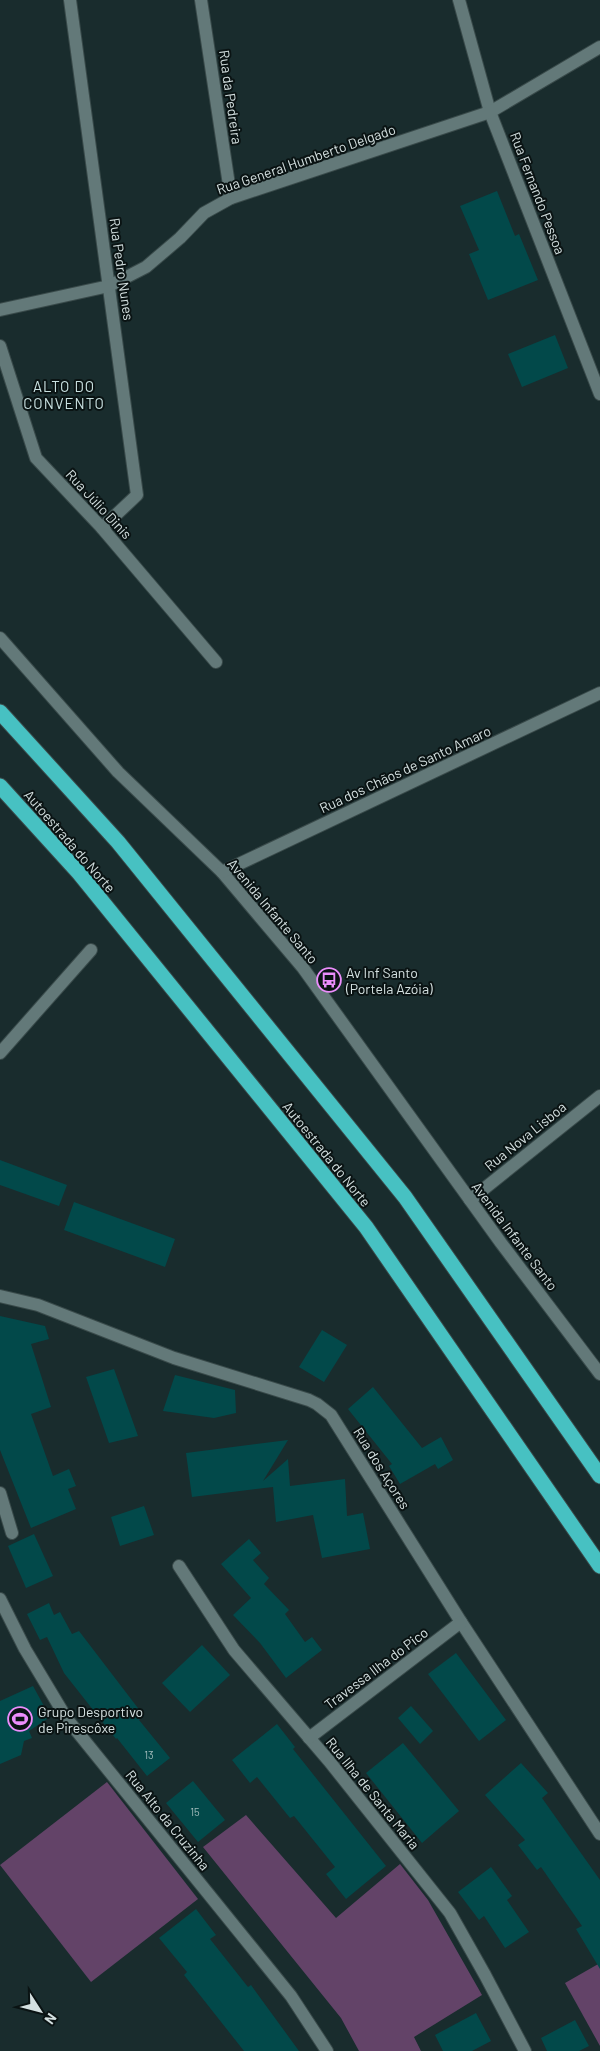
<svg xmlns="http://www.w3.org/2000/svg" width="600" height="2051" viewBox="0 0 600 2051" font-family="Barlow,sans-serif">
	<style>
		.green { fill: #634368 }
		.building { fill: #02494a }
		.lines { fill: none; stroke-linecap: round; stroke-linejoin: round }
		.minor-casing { stroke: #394a4a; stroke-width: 14 }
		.tertiary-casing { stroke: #394a4a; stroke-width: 14 }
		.motorway-casing { stroke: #394a4a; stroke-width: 17 }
		.minor { stroke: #637979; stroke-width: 12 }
		.tertiary { stroke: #637979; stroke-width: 12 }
		.motorway { stroke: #47c1c2; stroke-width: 15 }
		.labels { text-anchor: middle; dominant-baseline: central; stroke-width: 4; stroke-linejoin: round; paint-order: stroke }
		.number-label { font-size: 11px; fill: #a0baba }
		.street-label { font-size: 14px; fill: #d4e0e0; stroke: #0a1313 }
		.poi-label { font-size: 14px; fill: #d4e0e0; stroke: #0a1313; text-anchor: start }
		.neighbourhood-label { font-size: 15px; letter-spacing: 1px; fill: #c9e1e1; stroke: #0a1313 }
	</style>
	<rect width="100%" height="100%" fill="#192c2d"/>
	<g class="green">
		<path d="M 107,1782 L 198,1899 L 91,1982 L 0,1865 Z"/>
		<path d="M 246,1815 L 336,1918 L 400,1864 L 428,1900 L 482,1995 L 414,2037 L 421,2051 L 359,2051 L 341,2018 L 203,1847 Z"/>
		<path d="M 600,1963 L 600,2046 L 565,1983 Z"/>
	</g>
	<g class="building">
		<path d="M 497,191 L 515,236 L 519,234 L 538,280 L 488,300 L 469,254 L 479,250 L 460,206 Z"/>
		<path d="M 555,335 L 568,368 L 522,387 L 508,354 Z"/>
		<path d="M 0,1160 L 67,1185 L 59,1206 L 0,1185 Z"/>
		<path d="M 74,1202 L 175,1239 L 165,1267 L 64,1230 Z"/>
		<path d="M 0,1316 L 45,1326 L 49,1339 L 31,1344 L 51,1407 L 31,1414 L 53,1476 L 69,1469 L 76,1486 L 68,1489 L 76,1509 L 31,1528 L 0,1450 Z"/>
		<path d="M 322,1330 L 347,1345 L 324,1382 L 299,1367 Z"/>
		<path d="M 114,1369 L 138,1436 L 109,1443 L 86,1377 Z"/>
		<path d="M 175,1375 L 235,1390 L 236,1413 L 214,1418 L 163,1411 Z"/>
		<path d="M 373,1387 L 422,1448 L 441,1437 L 453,1460 L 438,1469 L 435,1464 L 400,1484 L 389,1466 L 392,1464 L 348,1409 Z"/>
		<path d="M 288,1440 L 263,1481 L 288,1459 L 290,1486 L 345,1479 L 347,1516 L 363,1513 L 370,1549 L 322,1558 L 313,1515 L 276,1522 L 273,1487 L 192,1497 L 186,1453 Z"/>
		<path d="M 144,1506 L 154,1535 L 120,1546 L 111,1517 Z"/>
		<path d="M 34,1534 L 53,1576 L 26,1588 L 8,1546 Z"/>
		<path d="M 249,1539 L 261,1553 L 253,1560 L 269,1578 L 264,1584 L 289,1610 L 285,1614 L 305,1642 L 312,1637 L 322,1650 L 286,1678 L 260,1643 L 233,1615 L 251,1598 L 221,1564 Z"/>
		<path d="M 49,1603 L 54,1615 L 60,1612 L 72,1634 L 79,1631 L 144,1716 L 139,1720 L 170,1758 L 147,1776 L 117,1738 L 116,1739 L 64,1673 L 47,1637 L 40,1640 L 27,1614 Z"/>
		<path d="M 202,1645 L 230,1675 L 190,1712 L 162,1683 Z"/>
		<path d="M 456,1653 L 506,1720 L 479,1741 L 428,1674 Z"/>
		<path d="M 33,1686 L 50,1717 L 29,1731 L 32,1738 L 24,1741 L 21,1755 L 0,1764 L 0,1701 Z"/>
		<path d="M 411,1706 L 433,1731 L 420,1744 L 398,1718 Z"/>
		<path d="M 277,1724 L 295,1747 L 293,1749 L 386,1866 L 346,1899 L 326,1874 L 335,1867 L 294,1816 L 290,1818 L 257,1777 L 250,1783 L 232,1760 Z"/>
		<path d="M 403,1743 L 459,1811 L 422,1843 L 366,1773 Z"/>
		<path d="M 521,1763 L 548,1793 L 542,1798 L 600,1880 L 600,1969 L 576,1929 L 582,1926 L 541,1867 L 537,1870 L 518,1845 L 525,1840 L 485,1795 Z"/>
		<path d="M 193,1781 L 225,1820 L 198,1842 L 166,1803 Z"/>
		<path d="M 491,1867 L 512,1896 L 507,1900 L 529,1932 L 505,1948 L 484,1916 L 479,1920 L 458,1892 Z"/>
		<path d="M 196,1909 L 216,1935 L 210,1939 L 248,1987 L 251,1985 L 299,2051 L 244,2051 L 184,1975 L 187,1972 L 159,1938 Z"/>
		<path d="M 476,2013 L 491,2041 L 472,2051 L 443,2051 L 435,2035 Z"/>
		<path d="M 575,2020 L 589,2046 L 579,2051 L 547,2051 L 541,2038 Z"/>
	</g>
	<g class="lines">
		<g class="minor-casing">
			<g id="minor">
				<path d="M 70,0 L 137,495 L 102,528"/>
				<path d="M 201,0 L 231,198"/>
				<path d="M 459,0 L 490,112 L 600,394"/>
				<path d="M 0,310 L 109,286 L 146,267 L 180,238 L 204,213 L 231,198 L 490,112 L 600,47"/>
				<path d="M 0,346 L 36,458 L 102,528 L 216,662"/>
				<path d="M 0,1053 L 91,950"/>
				<path d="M 470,1200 L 600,1096"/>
				<path d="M 0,1296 L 38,1305 L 174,1358 L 309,1400 L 317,1404 L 331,1415 L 461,1622 L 600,1834"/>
				<path d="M 0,1493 L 12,1533"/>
				<path d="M 179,1566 L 234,1650 L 329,1761 L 450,1913 L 485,1975 L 525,2051"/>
				<path d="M 309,1738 L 461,1622"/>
			</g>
		</g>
		<g class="tertiary-casing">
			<g id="tertiary">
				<path d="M 0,638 L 118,772 L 222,872 L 303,968 L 501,1243 L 600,1374"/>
				<path d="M 222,872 L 600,693"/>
				<path d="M 0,1599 L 25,1649 L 67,1719 L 291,1996 L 327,2051"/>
			</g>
		</g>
		<g class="motorway-casing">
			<g id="motorway">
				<path d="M 0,712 L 118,842 L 405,1197 L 600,1476"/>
				<path d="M 0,786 L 79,873 L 366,1227 L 600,1566"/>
			</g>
		</g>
		<use href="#minor" class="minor"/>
		<use href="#tertiary" class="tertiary"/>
		<use href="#motorway" class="motorway"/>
	</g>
	<defs>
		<g id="bus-ring" transform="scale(1.25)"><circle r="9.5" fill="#0a1313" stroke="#eb8dfb" stroke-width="1.5"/><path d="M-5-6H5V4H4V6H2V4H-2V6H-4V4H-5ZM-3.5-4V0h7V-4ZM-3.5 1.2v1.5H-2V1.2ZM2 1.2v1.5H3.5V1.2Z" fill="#eb8dfb"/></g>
		<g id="stadium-ring" transform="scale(1.25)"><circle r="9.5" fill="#0a1313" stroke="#eb8dfb" stroke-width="1.5"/><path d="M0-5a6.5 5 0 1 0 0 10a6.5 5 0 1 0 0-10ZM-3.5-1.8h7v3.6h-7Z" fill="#eb8dfb"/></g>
	</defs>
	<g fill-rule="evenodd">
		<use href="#bus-ring" x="329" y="980"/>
		<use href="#stadium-ring" x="20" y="1719"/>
	</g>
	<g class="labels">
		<g class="number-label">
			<text x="149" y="1754">13</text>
			<text x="195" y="1811">15</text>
		</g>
		<g class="street-label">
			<text transform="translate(231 97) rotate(82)">Rua da Pedreira</text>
			<text transform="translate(306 159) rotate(-19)">Rua General Humberto Delgado</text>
			<text transform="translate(538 193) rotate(69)">Rua Fernando Pessoa</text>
			<text transform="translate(122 269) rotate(82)">Rua Pedro Nunes</text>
			<text transform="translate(99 504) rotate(47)">Rua Júlio Dinis</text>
			<text transform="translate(405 769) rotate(-25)">Rua dos Chãos de Santo Amaro</text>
			<text transform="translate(70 841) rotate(49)">Autoestrada do Norte</text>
			<text transform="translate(273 911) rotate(50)">Avenida Infante Santo</text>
			<text transform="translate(525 1136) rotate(-39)">Rua Nova Lisboa</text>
			<text transform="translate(327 1154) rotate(51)">Autoestrada do Norte</text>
			<text transform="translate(515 1236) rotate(53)">Avenida Infante Santo</text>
			<text transform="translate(382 1468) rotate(58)">Rua dos Açores</text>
			<text transform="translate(376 1668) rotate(-37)">Travessa Ilha do Pico</text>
			<text transform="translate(373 1793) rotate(51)">Rua Ilha de Santa Maria</text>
			<text transform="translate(168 1820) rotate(51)">Rua Alto da Cruzinha</text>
		</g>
		<g class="poi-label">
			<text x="346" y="972">Av Inf Santo<tspan x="346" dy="16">(Portela Azóia)</tspan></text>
			<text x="38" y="1711">Grupo Desportivo<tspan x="38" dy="16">de Pirescôxe</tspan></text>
		</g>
		<g class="neighbourhood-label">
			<text x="64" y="386">ALTO DO<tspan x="64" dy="17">CONVENTO</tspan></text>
		</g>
	</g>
	<g transform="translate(40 2011) rotate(126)" stroke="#0a1313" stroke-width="4" paint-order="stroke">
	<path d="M0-4L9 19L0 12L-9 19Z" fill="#d4e0e0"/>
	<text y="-8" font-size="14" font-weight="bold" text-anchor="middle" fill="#d4e0e0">N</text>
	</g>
</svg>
